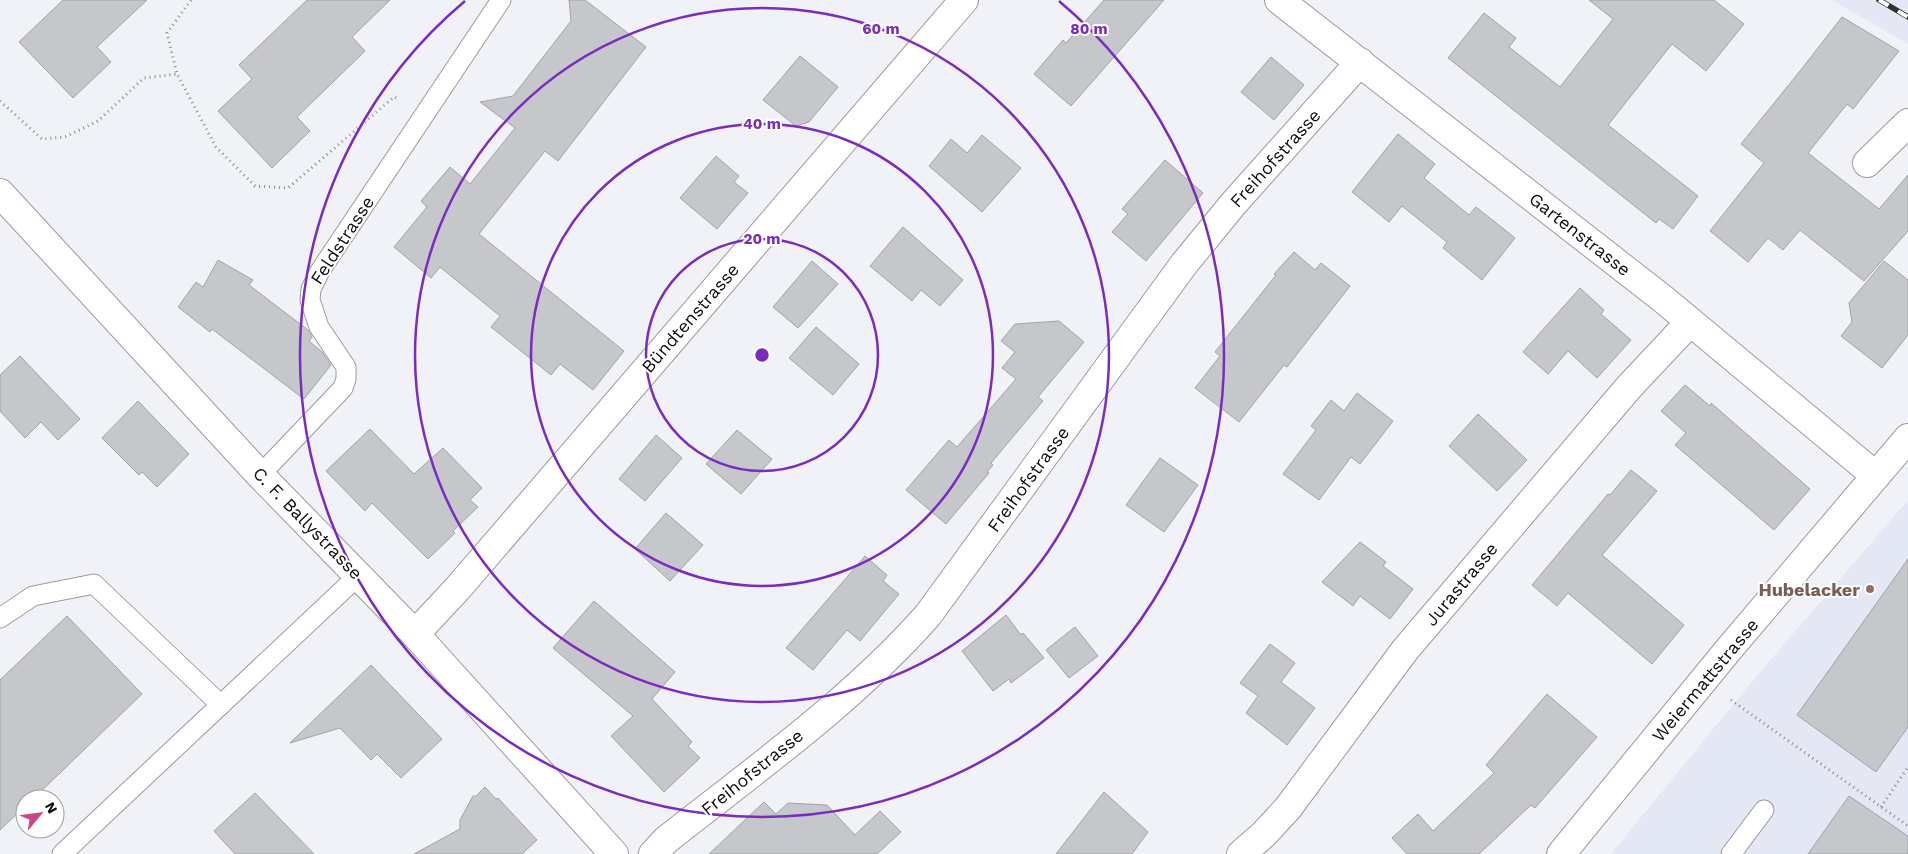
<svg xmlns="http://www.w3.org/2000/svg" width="1908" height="854" viewBox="0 0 1908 854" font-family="'Work Sans',sans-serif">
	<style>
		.built { fill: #e4e7f4 }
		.building { fill: #c5c7cb; stroke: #a2a3a8 }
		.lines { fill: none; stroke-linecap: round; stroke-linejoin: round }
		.service-casing { stroke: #9a9ba0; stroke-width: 21 }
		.minor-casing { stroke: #9a9ba0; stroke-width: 30 }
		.path { stroke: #898b8e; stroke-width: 3; stroke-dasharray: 1 4; stroke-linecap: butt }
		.service { stroke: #fff; stroke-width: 19 }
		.minor { stroke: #fff; stroke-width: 28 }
		.rail-casing { stroke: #303133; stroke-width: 5.5 }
		.rail { stroke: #fff; stroke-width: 4; stroke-dasharray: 11; stroke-linecap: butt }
		.ring { fill: none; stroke: #7b2cbf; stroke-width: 2.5 }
		.education-dot { fill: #8d6e63; stroke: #fff; stroke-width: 2 }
		.labels { text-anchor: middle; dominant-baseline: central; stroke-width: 4; stroke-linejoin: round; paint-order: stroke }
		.street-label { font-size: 18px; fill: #0d0e0f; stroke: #fff }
		.education-label { font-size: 18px; font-weight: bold; fill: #785e54; stroke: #fff; text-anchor: end }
		.centre { fill: #7b2cbf; stroke: #fff; stroke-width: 2.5 }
		.ring-label { font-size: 15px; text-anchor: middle; font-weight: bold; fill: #7b2cbf; stroke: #fff; stroke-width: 4; stroke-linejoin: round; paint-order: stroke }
	</style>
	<rect width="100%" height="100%" fill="#f0f2f7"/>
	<g class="built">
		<path d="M 1832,0 L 1908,0 L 1908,44 Z"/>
		<path d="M 1908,500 L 1908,854 L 1611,854 L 1755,678 Z"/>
	</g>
	<g class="building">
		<path d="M 63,0 L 147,0 L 97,47 L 111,62 L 73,98 L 19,42 Z"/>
		<path d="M 307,0 L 390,0 L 352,37 L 365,51 L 297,117 L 310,131 L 272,168 L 218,111 L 252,79 L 239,65 Z"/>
		<path d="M 569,0 L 585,0 L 646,47 L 558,161 L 545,151 L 479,234 L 624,351 L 593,390 L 560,364 L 551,375 L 491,327 L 500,316 L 440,267 L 431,278 L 394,247 L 427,207 L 421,201 L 450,167 L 470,184 L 515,128 L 480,102 L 513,96 L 571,21 Z"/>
		<path d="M 1104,0 L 1164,0 L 1071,106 L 1034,74 L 1063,40 L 1066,43 Z"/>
		<path d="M 1589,0 L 1714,0 L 1744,24 L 1706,71 L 1672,44 L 1608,125 L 1698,196 L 1673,229 L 1659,219 L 1656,223 L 1448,58 L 1484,13 L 1516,38 L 1509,47 L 1560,87 L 1613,19 Z"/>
		<path d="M 1842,17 L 1899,51 L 1853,109 L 1847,104 L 1808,153 L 1879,209 L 1908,175 L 1908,231 L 1864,281 L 1800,230 L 1783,250 L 1768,238 L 1748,262 L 1710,231 L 1764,163 L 1741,144 L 1804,66 Z"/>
		<path d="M 800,56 L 838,87 L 809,122 L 796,126 L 763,100 Z"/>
		<path d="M 1271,57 L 1304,85 L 1274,120 L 1241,92 Z"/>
		<path d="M 1398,134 L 1435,164 L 1424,178 L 1469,215 L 1476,207 L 1515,238 L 1482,280 L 1443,248 L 1447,242 L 1402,206 L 1389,222 L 1352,192 Z"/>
		<path d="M 982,135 L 1021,168 L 982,212 L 929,166 L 951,139 L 967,153 Z"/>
		<path d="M 716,156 L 739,176 L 734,182 L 748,193 L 717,229 L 680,198 Z"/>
		<path d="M 1165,160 L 1203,193 L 1146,261 L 1112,232 L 1128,214 L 1122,209 Z"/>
		<path d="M 903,227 L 963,280 L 940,306 L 921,290 L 912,301 L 870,266 Z"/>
		<path d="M 1294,252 L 1315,270 L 1321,263 L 1350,286 L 1287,367 L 1284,365 L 1239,422 L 1195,388 L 1220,356 L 1215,352 L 1276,275 L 1274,274 Z"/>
		<path d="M 218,260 L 253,280 L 249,285 L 308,330 L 312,337 L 309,341 L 322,352 L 331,365 L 304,399 L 212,329 L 210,332 L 178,307 L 196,282 L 203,287 Z"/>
		<path d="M 812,261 L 838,284 L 798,328 L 773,307 Z"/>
		<path d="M 1884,261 L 1908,280 L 1908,335 L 1882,368 L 1841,336 L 1852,322 L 1849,303 Z"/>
		<path d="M 1580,288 L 1604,310 L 1601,314 L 1631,340 L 1597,378 L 1568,351 L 1548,374 L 1523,352 Z"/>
		<path d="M 1059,321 L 1084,342 L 1038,397 L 1043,401 L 991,463 L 993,465 L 987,472 L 989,473 L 946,524 L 906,490 L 949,440 L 957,447 L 1016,379 L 1002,368 L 1015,352 L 1001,341 L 1015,324 Z"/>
		<path d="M 816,327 L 859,364 L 833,395 L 789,358 Z"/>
		<path d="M 20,356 L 80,419 L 58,440 L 41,422 L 25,438 L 0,411 L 0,375 Z"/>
		<path d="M 1685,385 L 1710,406 L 1711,403 L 1810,489 L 1774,530 L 1675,445 L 1686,433 L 1661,411 Z"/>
		<path d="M 1357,393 L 1393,421 L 1360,464 L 1351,457 L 1319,500 L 1283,474 L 1316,430 L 1311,426 L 1331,400 L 1344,411 Z"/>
		<path d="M 138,401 L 189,454 L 157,487 L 142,472 L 139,475 L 102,438 Z"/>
		<path d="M 1478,414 L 1527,460 L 1497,491 L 1449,446 Z"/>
		<path d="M 370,429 L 414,474 L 443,448 L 482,488 L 470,500 L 478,507 L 453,531 L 455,533 L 428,559 L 372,503 L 365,511 L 326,471 Z"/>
		<path d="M 737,430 L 772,459 L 741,494 L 706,464 Z"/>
		<path d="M 656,435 L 682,458 L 645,501 L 619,479 Z"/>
		<path d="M 1160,458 L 1198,485 L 1164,532 L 1126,505 Z"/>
		<path d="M 1631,470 L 1657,491 L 1602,555 L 1684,625 L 1652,664 L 1568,593 L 1557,606 L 1532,585 L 1608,494 L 1610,495 Z"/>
		<path d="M 666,513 L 703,545 L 670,581 L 635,549 Z"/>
		<path d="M 1360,542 L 1386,562 L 1383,566 L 1413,589 L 1390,619 L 1360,596 L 1353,606 L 1322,582 Z"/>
		<path d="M 865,556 L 887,575 L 883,581 L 899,594 L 860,641 L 847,630 L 813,670 L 786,648 Z"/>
		<path d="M 1908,559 L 1908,727 L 1876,772 L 1797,715 Z"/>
		<path d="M 594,601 L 675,672 L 652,699 L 692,742 L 688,746 L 700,758 L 664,792 L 611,736 L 633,716 L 553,648 Z"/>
		<path d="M 1006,615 L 1021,635 L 1023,633 L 1044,658 L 1011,683 L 1009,679 L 993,691 L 962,651 Z"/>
		<path d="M 67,616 L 142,694 L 33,799 L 25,799 L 25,806 L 0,830 L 0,680 Z"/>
		<path d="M 1075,627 L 1098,656 L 1069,678 L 1046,650 Z"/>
		<path d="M 1270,644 L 1295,663 L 1281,682 L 1315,708 L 1287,745 L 1246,713 L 1258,696 L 1240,683 Z"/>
		<path d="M 371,665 L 442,739 L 401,778 L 377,754 L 371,760 L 340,728 L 290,743 Z"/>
		<path d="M 1547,694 L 1597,737 L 1535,808 L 1531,805 L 1479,854 L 1407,854 L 1392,838 L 1418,814 L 1433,831 L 1494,773 L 1486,765 Z"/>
		<path d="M 485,787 L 496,799 L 498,798 L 537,840 L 522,854 L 414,854 L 460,829 L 460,820 L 473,796 L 476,796 Z"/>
		<path d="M 1104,792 L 1148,832 L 1132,854 L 1056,854 Z"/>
		<path d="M 255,793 L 314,854 L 235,854 L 214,831 Z"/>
		<path d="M 1849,796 L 1908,836 L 1908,854 L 1808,854 Z"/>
		<path d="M 764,802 L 776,814 L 788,803 L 827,805 L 855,835 L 880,811 L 901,832 L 877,854 L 709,854 Z"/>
	</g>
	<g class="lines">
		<g class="service-casing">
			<g id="service">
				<path d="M 260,475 L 343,388 L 346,379 L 346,367 L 319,327 L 310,300 L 311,289 L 320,271 L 501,0"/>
				<path d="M 0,618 L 33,596 L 94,584 L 221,705"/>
				<path d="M 62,854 L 359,575"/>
				<path d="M 1731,854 L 1764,810"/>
			</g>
		</g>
		<g class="minor-casing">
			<g id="minor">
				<path d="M 1279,0 L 1663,299 L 1876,476"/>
				<path d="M 1867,163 L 1908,123"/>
				<path d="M 0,193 L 260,475 L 415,634 L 614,854"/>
				<path d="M 415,634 L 458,588 L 964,0"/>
				<path d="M 653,854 L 666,840 C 756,769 852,701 928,615 L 1184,264 L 1234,203 L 1360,62"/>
				<path d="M 1241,854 L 1264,834 L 1288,808 L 1405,650 L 1629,387 L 1690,322"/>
				<path d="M 1561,854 L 1729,649 L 1908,438"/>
			</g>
		</g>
		<g class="path">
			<path d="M 191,0 L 167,33 L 177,74 L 216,147 L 255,186 L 288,188 L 394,97 L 400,99"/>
			<path d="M 0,101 L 42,139 L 65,137 L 98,121 L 144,78 L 177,74"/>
			<path d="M 1731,700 L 1908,826"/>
			<path d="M 1881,807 L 1908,767"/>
		</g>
		<use href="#service" class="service"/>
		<use href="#minor" class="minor"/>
		<g class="rail-casing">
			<path id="rail" d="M 1879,0 L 1908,17"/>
		</g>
		<use href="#rail" class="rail"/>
	</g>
	<g class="ring">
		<circle cx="762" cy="355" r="116"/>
		<circle cx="762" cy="355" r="231"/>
		<circle cx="762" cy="355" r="347"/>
		<path d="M1059 1A462 462 0 1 1 465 1"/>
	</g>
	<circle class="education-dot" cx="1870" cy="589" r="5"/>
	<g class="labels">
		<g class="street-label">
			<text transform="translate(1275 158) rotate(-48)">Freihofstrasse</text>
			<text transform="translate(1580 234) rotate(38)">Gartenstrasse</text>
			<text transform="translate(342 240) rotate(-57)">Feldstrasse</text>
			<text transform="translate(690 318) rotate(-49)">Bündtenstrasse</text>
			<text transform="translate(1028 479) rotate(-54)">Freihofstrasse</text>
			<text transform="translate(308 523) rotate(46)">C. F. Ballystrasse</text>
			<text transform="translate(1461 584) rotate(-50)">Jurastrasse</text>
			<text transform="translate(1705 680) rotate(-50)">Weiermattstrasse</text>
			<text transform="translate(752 772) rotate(-39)">Freihofstrasse</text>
		</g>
		<g class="education-label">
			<text x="1860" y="589">Hubelacker</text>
		</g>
	</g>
	<circle cx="762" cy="355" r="8" class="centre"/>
	<g class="ring-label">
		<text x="1089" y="34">80 m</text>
		<text x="881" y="34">60 m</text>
		<text x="762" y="129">40 m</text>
		<text x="762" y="244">20 m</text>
	</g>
	<g transform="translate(40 814) rotate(61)"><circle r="24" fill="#ffffff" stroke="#9e9f9f"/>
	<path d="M0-4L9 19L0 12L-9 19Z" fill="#cc4585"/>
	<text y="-8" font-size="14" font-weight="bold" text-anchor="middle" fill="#0d0e0f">N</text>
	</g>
</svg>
